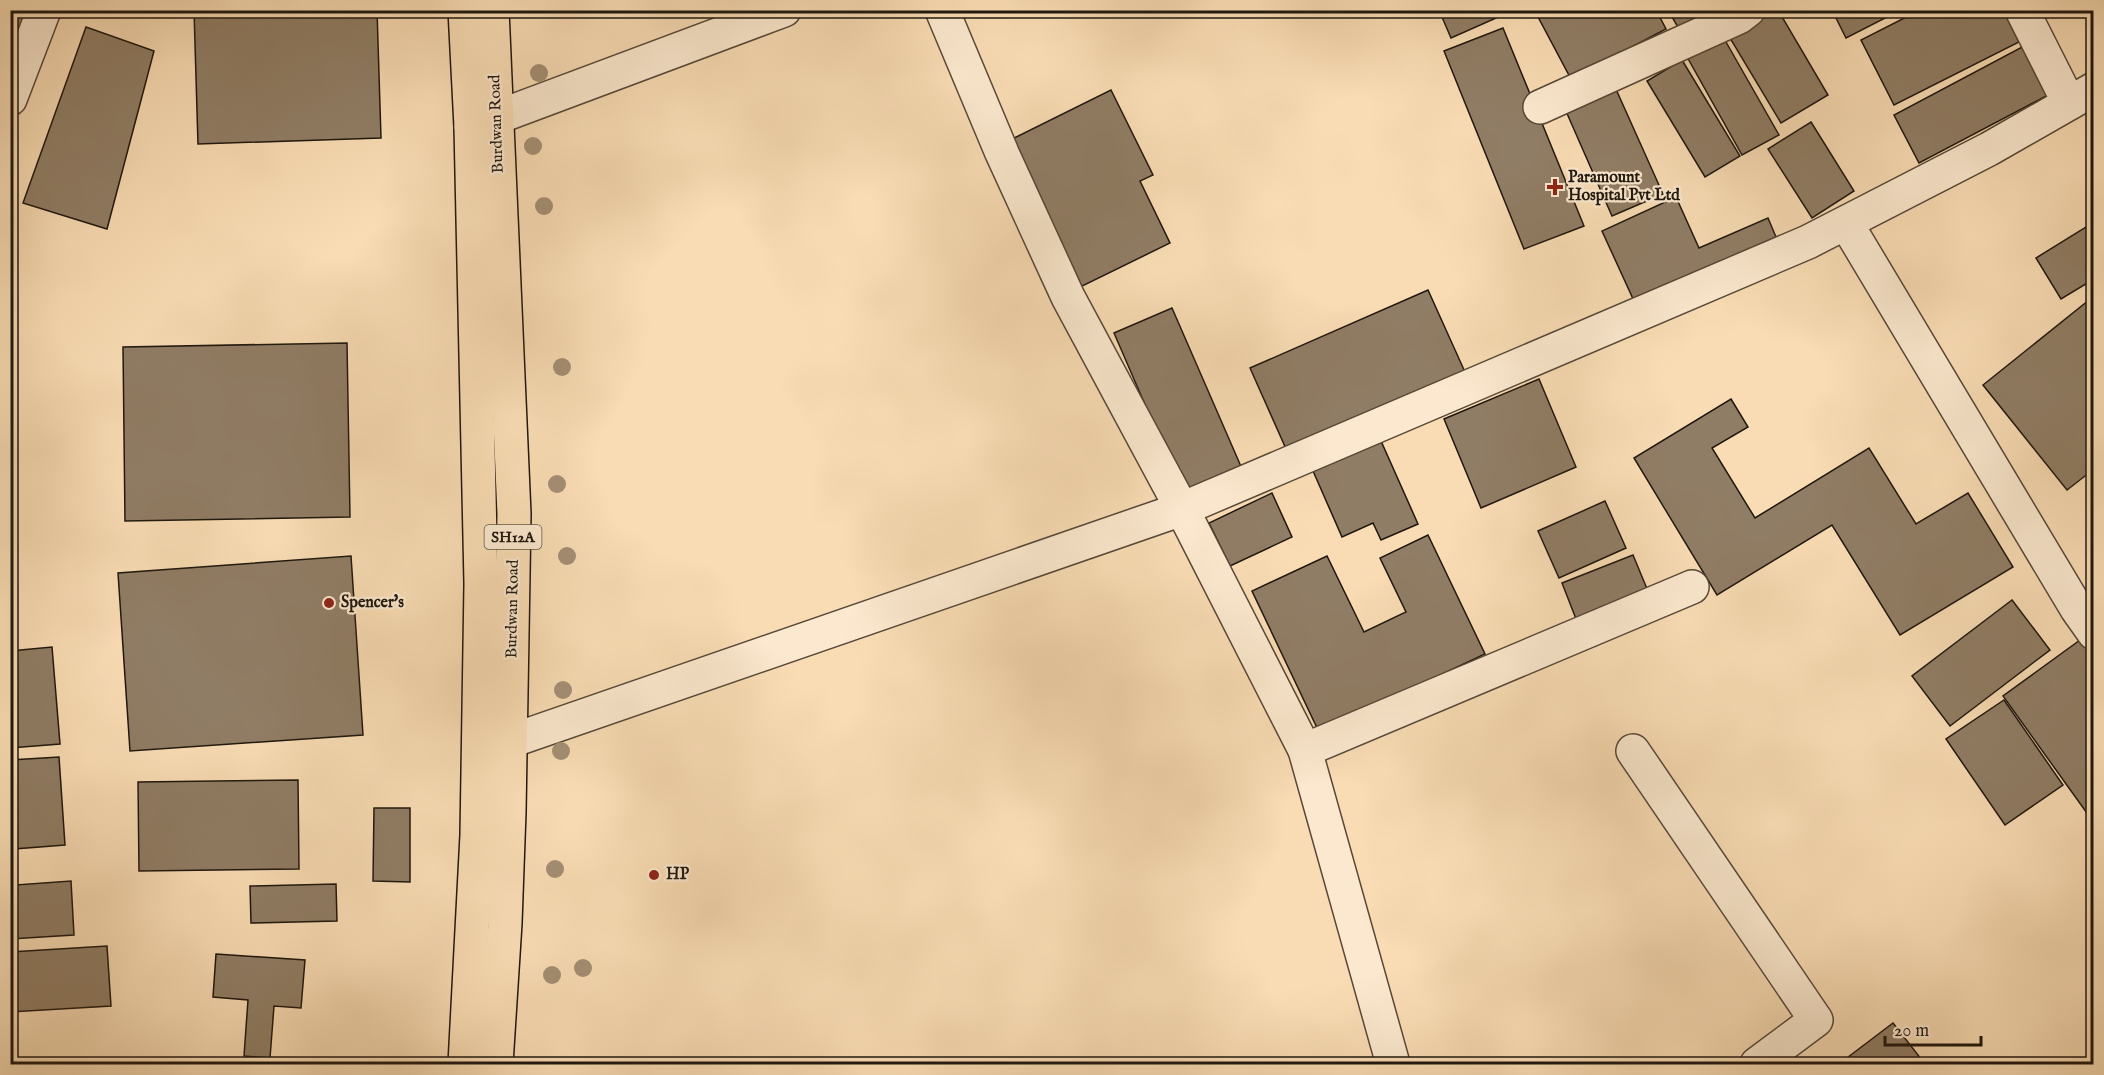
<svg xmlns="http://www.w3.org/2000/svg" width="2104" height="1075" viewBox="0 0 2104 1075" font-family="'IM FELL English',serif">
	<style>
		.building { fill: #907d65; stroke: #1f170f; stroke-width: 1.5 }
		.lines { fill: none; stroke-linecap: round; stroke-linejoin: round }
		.minor-casing { stroke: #564838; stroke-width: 36 }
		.major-casing { stroke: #1f170f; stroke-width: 36 }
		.minor { stroke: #fbe8ce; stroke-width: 33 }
		.major { stroke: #f9dcb4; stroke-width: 33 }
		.tree { fill: #a48f74 }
		.poi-dot { fill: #8f2418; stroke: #fbe8ce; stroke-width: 2 }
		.labels { text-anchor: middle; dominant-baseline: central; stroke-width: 4.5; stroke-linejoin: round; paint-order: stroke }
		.shield { fill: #fbe8ce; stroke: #615648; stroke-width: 1.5 }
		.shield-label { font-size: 15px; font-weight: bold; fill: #1f170f }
		.street-label { font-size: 16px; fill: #1f170f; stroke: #fbe8ce }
		.poi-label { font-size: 16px; font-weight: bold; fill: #1f170f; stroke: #fbe8ce; text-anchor: start }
	</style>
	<rect width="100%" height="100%" fill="#f9dcb4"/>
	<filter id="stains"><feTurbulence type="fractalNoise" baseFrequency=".00333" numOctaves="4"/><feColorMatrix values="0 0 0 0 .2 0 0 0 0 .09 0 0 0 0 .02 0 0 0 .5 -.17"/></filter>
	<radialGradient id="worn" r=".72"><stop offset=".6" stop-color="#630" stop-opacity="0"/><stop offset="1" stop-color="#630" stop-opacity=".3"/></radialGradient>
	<g class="building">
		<path d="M 10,10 L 32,14 L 10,53 Z"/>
		<path d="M 194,10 L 377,10 L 381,138 L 198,144 Z"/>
		<path d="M 1439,10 L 1514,10 L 1451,38 Z"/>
		<path d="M 1546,10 L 1656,10 L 1666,29 L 1571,79 L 1537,15 Z"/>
		<path d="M 1668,10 L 1709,10 L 1679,29 Z"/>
		<path d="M 1766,10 L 1778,10 L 1828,95 L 1781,123 L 1727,33 Z"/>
		<path d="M 1832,10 L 1896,10 L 1897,12 L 1846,38 Z"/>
		<path d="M 1920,10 L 2003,10 L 2019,42 L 1894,105 L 1861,40 Z"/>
		<path d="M 86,27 L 154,51 L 107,229 L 23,203 Z"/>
		<path d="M 1503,28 L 1584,226 L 1524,249 L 1444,51 Z"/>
		<path d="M 1722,35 L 1779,135 L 1742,155 L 1686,55 Z"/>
		<path d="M 2024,46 L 2050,94 L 1919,163 L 1894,115 Z"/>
		<path d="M 1682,60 L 1740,156 L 1705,177 L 1647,81 Z"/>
		<path d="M 1615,87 L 1663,194 L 1612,216 L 1565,109 Z"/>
		<path d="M 1111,90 L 1153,175 L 1140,181 L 1170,243 L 1074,290 L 1002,144 Z"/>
		<path d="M 1811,122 L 1854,191 L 1812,218 L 1768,149 Z"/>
		<path d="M 1676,197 L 1699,248 L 1768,218 L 1776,237 L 1634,301 L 1602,231 Z"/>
		<path d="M 2094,222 L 2094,279 L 2061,299 L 2036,258 Z"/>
		<path d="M 1428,290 L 1465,372 L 1287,451 L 1250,368 Z"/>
		<path d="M 2094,296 L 2094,469 L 2067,490 L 1983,385 Z"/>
		<path d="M 1172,308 L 1243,471 L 1185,497 L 1114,333 Z"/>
		<path d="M 347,343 L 350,517 L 125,521 L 123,347 Z"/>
		<path d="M 1539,379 L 1576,467 L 1481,508 L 1444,419 Z"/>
		<path d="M 1731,399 L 1748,427 L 1712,448 L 1755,518 L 1869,448 L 1916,524 L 1968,493 L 2013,567 L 1900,635 L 1832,525 L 1717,595 L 1634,458 Z"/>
		<path d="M 1381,441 L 1418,524 L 1381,540 L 1373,523 L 1342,537 L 1313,471 Z"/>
		<path d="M 1272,493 L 1292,537 L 1230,566 L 1209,523 Z"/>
		<path d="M 1605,501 L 1626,548 L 1559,578 L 1538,531 Z"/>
		<path d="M 1428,535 L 1485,654 L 1319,732 L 1252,591 L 1327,556 L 1364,632 L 1406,612 L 1380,558 Z"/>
		<path d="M 1633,555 L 1650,596 L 1578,624 L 1562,583 Z"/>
		<path d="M 351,556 L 363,735 L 130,751 L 118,573 Z"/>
		<path d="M 2012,600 L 2050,650 L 1950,726 L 1912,676 Z"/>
		<path d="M 2087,635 L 2094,644 L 2094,823 L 2003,696 Z"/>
		<path d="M 52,647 L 60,744 L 10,748 L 10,651 Z"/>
		<path d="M 2004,700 L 2063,785 L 2005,825 L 1946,739 Z"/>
		<path d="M 59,757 L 65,845 L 14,849 L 16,885 L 71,881 L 74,935 L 10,939 L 10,760 Z"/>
		<path d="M 298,780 L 299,869 L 139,871 L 138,782 Z"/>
		<path d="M 374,808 L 410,808 L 410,882 L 373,881 Z"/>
		<path d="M 336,884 L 337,921 L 251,923 L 250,886 Z"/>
		<path d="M 107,946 L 111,1006 L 10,1012 L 10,952 Z"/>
		<path d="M 216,954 L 305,960 L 301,1008 L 274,1006 L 270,1058 L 244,1056 L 248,1000 L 213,997 Z"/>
		<path d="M 1893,1023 L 1925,1064 L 1839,1064 Z"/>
	</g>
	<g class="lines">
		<g class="minor-casing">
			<g id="minor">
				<path d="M 942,10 L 1002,153 L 1068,297 L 1182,509 L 1305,750 L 1393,1064"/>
				<path d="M 2022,10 L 2069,103"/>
				<path d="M 10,99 L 44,10"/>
				<path d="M 1540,107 L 1739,17 L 1748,10"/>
				<path d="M 471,127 L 784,10"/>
				<path d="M 1846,223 L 2077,609 L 2094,633"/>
				<path d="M 511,741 L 1182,509 L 1808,242 L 1989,149 L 2094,89"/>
				<path d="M 1305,750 L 1692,587"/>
				<path d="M 1633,751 L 1816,1020 L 1757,1064"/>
			</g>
		</g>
		<g class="major-casing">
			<g id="major">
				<path d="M 465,10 L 471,127 L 481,584 L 477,835 L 465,1064"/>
				<path d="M 492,10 L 514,514 L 509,812 L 505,923 L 496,1064"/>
			</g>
		</g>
		<use href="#minor" class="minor"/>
		<use href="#major" class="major"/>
	</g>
	<g class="tree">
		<circle cx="539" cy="73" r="9"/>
		<circle cx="533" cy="146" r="9"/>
		<circle cx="544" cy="206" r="9"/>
		<circle cx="562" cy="367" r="9"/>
		<circle cx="557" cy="484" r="9"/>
		<circle cx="567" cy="556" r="9"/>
		<circle cx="563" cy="690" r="9"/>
		<circle cx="561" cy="751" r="9"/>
		<circle cx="555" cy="869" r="9"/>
		<circle cx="583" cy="968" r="9"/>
		<circle cx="552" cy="975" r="9"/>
	</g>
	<g class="poi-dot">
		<path d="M1552 178h6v6h6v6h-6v6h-6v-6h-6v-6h6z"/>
		<circle cx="329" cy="603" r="6"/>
		<circle cx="654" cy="875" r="6"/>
	</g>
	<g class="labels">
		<rect class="shield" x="484.5" y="525" width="57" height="24" rx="4.5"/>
		<g class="shield-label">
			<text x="513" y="537">SH12A</text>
		</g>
		<g class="street-label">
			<text transform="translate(497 124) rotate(-92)">Burdwan Road</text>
			<text transform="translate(513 609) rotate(-89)">Burdwan Road</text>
		</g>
		<g class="poi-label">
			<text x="1568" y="178">Paramount<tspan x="1568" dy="18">Hospital Pvt Ltd</tspan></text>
			<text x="341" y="603">Spencer's</text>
			<text x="666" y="875">HP</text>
		</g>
	</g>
	<rect width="2104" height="1075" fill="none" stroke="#f9dcb4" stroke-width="36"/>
	<rect x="12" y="12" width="2080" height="1051" fill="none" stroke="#1f170f" stroke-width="3"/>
	<rect x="18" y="18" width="2068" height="1039" fill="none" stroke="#1f170f" stroke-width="1.5"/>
	<path d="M1885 1036v9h96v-9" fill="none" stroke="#1f170f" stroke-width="3"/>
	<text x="1894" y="1036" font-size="18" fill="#1f170f" stroke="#fbe8ce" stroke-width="4.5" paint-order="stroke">20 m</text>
	<rect width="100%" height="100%" filter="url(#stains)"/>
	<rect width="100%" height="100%" fill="url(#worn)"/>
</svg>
